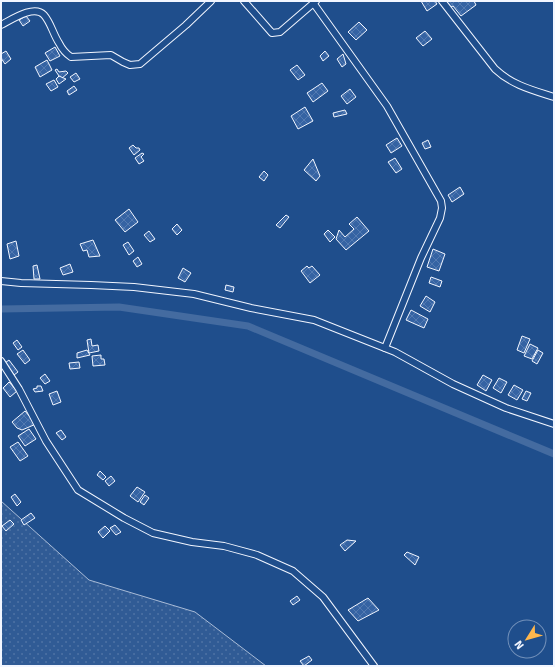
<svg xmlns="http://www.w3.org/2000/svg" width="555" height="667" viewBox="0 0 555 667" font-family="Signika,sans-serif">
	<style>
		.grass { fill: url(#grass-dots); stroke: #a8bbd7 }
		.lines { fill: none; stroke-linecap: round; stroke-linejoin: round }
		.canal { stroke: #446ba0; stroke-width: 7 }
		.building { fill: url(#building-cross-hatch); stroke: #f2f6ff }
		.street-casing { stroke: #f2f6ff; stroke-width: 8 }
		.street { stroke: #1f4e8c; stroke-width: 6 }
	</style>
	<defs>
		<pattern id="grass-dots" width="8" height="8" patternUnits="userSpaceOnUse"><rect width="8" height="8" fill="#305b95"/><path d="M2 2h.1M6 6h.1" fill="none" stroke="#4e73a5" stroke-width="1.8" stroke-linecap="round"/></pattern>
		<pattern id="building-cross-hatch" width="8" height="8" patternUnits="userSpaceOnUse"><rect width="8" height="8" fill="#3563a3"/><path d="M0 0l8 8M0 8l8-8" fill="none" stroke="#537ab1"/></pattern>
	</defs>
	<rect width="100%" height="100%" fill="#1f4e8c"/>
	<path class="grass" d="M 1,501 L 89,580 L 195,612 L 266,666 L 1,666 Z"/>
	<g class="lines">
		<path class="canal" d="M 1,309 L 119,307 L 248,326 L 554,454"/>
	</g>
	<g class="building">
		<path d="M 421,1 L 435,1 L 437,4 L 427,11 Z"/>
		<path d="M 446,1 L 474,1 L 476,5 L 461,16 L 453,6 L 451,7 Z"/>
		<path d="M 26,16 L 30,21 L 23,26 L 19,20 Z"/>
		<path d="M 359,22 L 367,30 L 356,40 L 348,32 Z"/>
		<path d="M 425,31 L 432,39 L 423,46 L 416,38 Z"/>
		<path d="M 55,47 L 60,56 L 50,61 L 45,53 Z"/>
		<path d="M 6,51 L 11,59 L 5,64 L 1,58 L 1,54 Z"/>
		<path d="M 325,51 L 329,56 L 323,61 L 320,56 Z"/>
		<path d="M 343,54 L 346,64 L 342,67 L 337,59 Z"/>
		<path d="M 47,60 L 52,70 L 40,77 L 35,67 Z"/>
		<path d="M 297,65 L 305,75 L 298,80 L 290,70 Z"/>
		<path d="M 57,69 L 59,72 L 66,71 L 68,73 L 61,79 L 55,70 Z"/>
		<path d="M 76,73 L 80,79 L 74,82 L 70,77 Z"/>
		<path d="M 59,76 L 66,79 L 59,84 L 56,79 Z"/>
		<path d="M 54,80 L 58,87 L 51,91 L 46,84 Z"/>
		<path d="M 322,83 L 328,91 L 313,102 L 307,93 Z"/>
		<path d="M 74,86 L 77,90 L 69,95 L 67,91 Z"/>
		<path d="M 350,89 L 356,97 L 347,104 L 341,96 Z"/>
		<path d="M 305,107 L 313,121 L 298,129 L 291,116 Z"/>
		<path d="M 345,110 L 347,114 L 334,117 L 333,113 Z"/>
		<path d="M 397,138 L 402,146 L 391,153 L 386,145 Z"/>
		<path d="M 428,140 L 431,147 L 425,149 L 422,143 Z"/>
		<path d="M 133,145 L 136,148 L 139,148 L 140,150 L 134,155 L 129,148 Z"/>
		<path d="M 142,153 L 144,154 L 141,157 L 144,161 L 139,164 L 135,158 Z"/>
		<path d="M 395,158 L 402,169 L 396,173 L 388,162 Z"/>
		<path d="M 313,159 L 320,176 L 316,181 L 304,170 Z"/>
		<path d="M 264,171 L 268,175 L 264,181 L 259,177 Z"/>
		<path d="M 460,187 L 464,194 L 452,202 L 448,195 Z"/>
		<path d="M 129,209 L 138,222 L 125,232 L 115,220 Z"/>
		<path d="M 286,215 L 289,217 L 280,228 L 276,225 Z"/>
		<path d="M 357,217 L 369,231 L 346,250 L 336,239 L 339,230 L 345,237 L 354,229 L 349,224 Z"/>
		<path d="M 177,224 L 182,230 L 177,235 L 172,229 Z"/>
		<path d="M 328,230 L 335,237 L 330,242 L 324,234 Z"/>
		<path d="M 149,231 L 155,239 L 150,242 L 144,235 Z"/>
		<path d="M 93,240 L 100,256 L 89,257 L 87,250 L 83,251 L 80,244 Z"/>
		<path d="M 16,241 L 19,256 L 10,259 L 7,244 Z"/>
		<path d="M 128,242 L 134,251 L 129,255 L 123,245 Z"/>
		<path d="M 433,249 L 445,254 L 439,271 L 427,267 Z"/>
		<path d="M 138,257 L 142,264 L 137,267 L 133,261 Z"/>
		<path d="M 70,264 L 73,272 L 63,275 L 60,268 Z"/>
		<path d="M 37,265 L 40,279 L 34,279 L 33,266 Z"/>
		<path d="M 307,266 L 309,268 L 312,266 L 320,275 L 310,283 L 301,271 Z"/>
		<path d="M 183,268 L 191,273 L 185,282 L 178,278 Z"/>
		<path d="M 431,277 L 442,281 L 440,287 L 429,283 Z"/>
		<path d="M 226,285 L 234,287 L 233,292 L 225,290 Z"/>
		<path d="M 426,296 L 435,302 L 430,312 L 420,306 Z"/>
		<path d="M 411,310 L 428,319 L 424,328 L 406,320 Z"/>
		<path d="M 522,336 L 530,339 L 524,353 L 517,350 Z"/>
		<path d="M 91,339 L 92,346 L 98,345 L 99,351 L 89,353 L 87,340 Z"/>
		<path d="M 17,340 L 22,347 L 18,350 L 13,343 Z"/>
		<path d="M 530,344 L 538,348 L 532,359 L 524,356 Z"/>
		<path d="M 23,350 L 30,360 L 25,364 L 17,354 Z"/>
		<path d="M 87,350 L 90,355 L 77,358 L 77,353 Z"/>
		<path d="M 538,350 L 543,353 L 537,364 L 532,361 Z"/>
		<path d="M 101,355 L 101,359 L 104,359 L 105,365 L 93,366 L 92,356 Z"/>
		<path d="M 9,360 L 18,372 L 14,375 L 5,363 Z"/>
		<path d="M 79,362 L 80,368 L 70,369 L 69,363 Z"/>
		<path d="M 45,374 L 50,381 L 45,384 L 40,378 Z"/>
		<path d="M 483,375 L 492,380 L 486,391 L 477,385 Z"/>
		<path d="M 499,378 L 507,382 L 501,393 L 493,388 Z"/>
		<path d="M 9,382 L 17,391 L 10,397 L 3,388 Z"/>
		<path d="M 514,385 L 523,390 L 517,400 L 508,395 Z"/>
		<path d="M 37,386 L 41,386 L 43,391 L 35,392 L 33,389 L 37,388 Z"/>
		<path d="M 57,391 L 61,402 L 53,405 L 49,394 Z"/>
		<path d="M 526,391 L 531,393 L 527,401 L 522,399 Z"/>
		<path d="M 25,411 L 36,424 L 22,430 L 17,428 L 12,422 Z"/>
		<path d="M 29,429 L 36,439 L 25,446 L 18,436 Z"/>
		<path d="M 61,430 L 66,437 L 62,440 L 56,433 Z"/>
		<path d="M 18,442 L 28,456 L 20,461 L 10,447 Z"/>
		<path d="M 100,471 L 106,477 L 103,480 L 97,475 Z"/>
		<path d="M 111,476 L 115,481 L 109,486 L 105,481 Z"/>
		<path d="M 137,487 L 145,492 L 138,502 L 130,496 Z"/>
		<path d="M 15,494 L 21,502 L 17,506 L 11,497 Z"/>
		<path d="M 145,495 L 149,498 L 144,505 L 140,502 Z"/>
		<path d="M 31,513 L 35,518 L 24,525 L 21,520 Z"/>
		<path d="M 10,520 L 14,524 L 6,531 L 2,526 Z"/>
		<path d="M 115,525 L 121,532 L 116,535 L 110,528 Z"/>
		<path d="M 105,526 L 110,531 L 103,538 L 98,532 Z"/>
		<path d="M 347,540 L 356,541 L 345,551 L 340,545 Z"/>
		<path d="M 407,552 L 419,557 L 415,565 L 404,555 Z"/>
		<path d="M 297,596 L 300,600 L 293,605 L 290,601 Z"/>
		<path d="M 368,598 L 379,610 L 358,621 L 348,610 Z"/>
		<path d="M 309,656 L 312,660 L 304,666 L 300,661 Z"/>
	</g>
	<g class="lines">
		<g class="street-casing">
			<g id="street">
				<path d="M 244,1 L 272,33 L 280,32 L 316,1"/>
				<path d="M 442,1 L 495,69 C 512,85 532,90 554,97"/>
				<path d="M 314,4 L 387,106 L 441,201 L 442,208 L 440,218 L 421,258 L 385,348"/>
				<path d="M 1,25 C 11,20 34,4 44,15 C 51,23 53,34 59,43 C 62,49 65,53 71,57 L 111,55 L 123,62 L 130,65 L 140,64 L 186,25 L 211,1"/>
				<path d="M 1,281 L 21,283 L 91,285 L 134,287 L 194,294 L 251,308 L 314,320 L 395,352 L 453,384 L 506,408 L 554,424"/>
				<path d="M 1,361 L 19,389 L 46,441 L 78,490 L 124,518 L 153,533 L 192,542 L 224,546 L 257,555 L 293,571 L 323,597 L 374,666"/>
			</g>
		</g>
		<use href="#street" class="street"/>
	</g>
	<rect width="555" height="667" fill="none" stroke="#f2f6ff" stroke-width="4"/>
	<g transform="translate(527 639) rotate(233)"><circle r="19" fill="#1f4e8c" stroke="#7391ba"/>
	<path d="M0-3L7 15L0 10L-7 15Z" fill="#ffb74d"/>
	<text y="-6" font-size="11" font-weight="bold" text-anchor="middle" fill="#f2f6ff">N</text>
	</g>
</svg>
